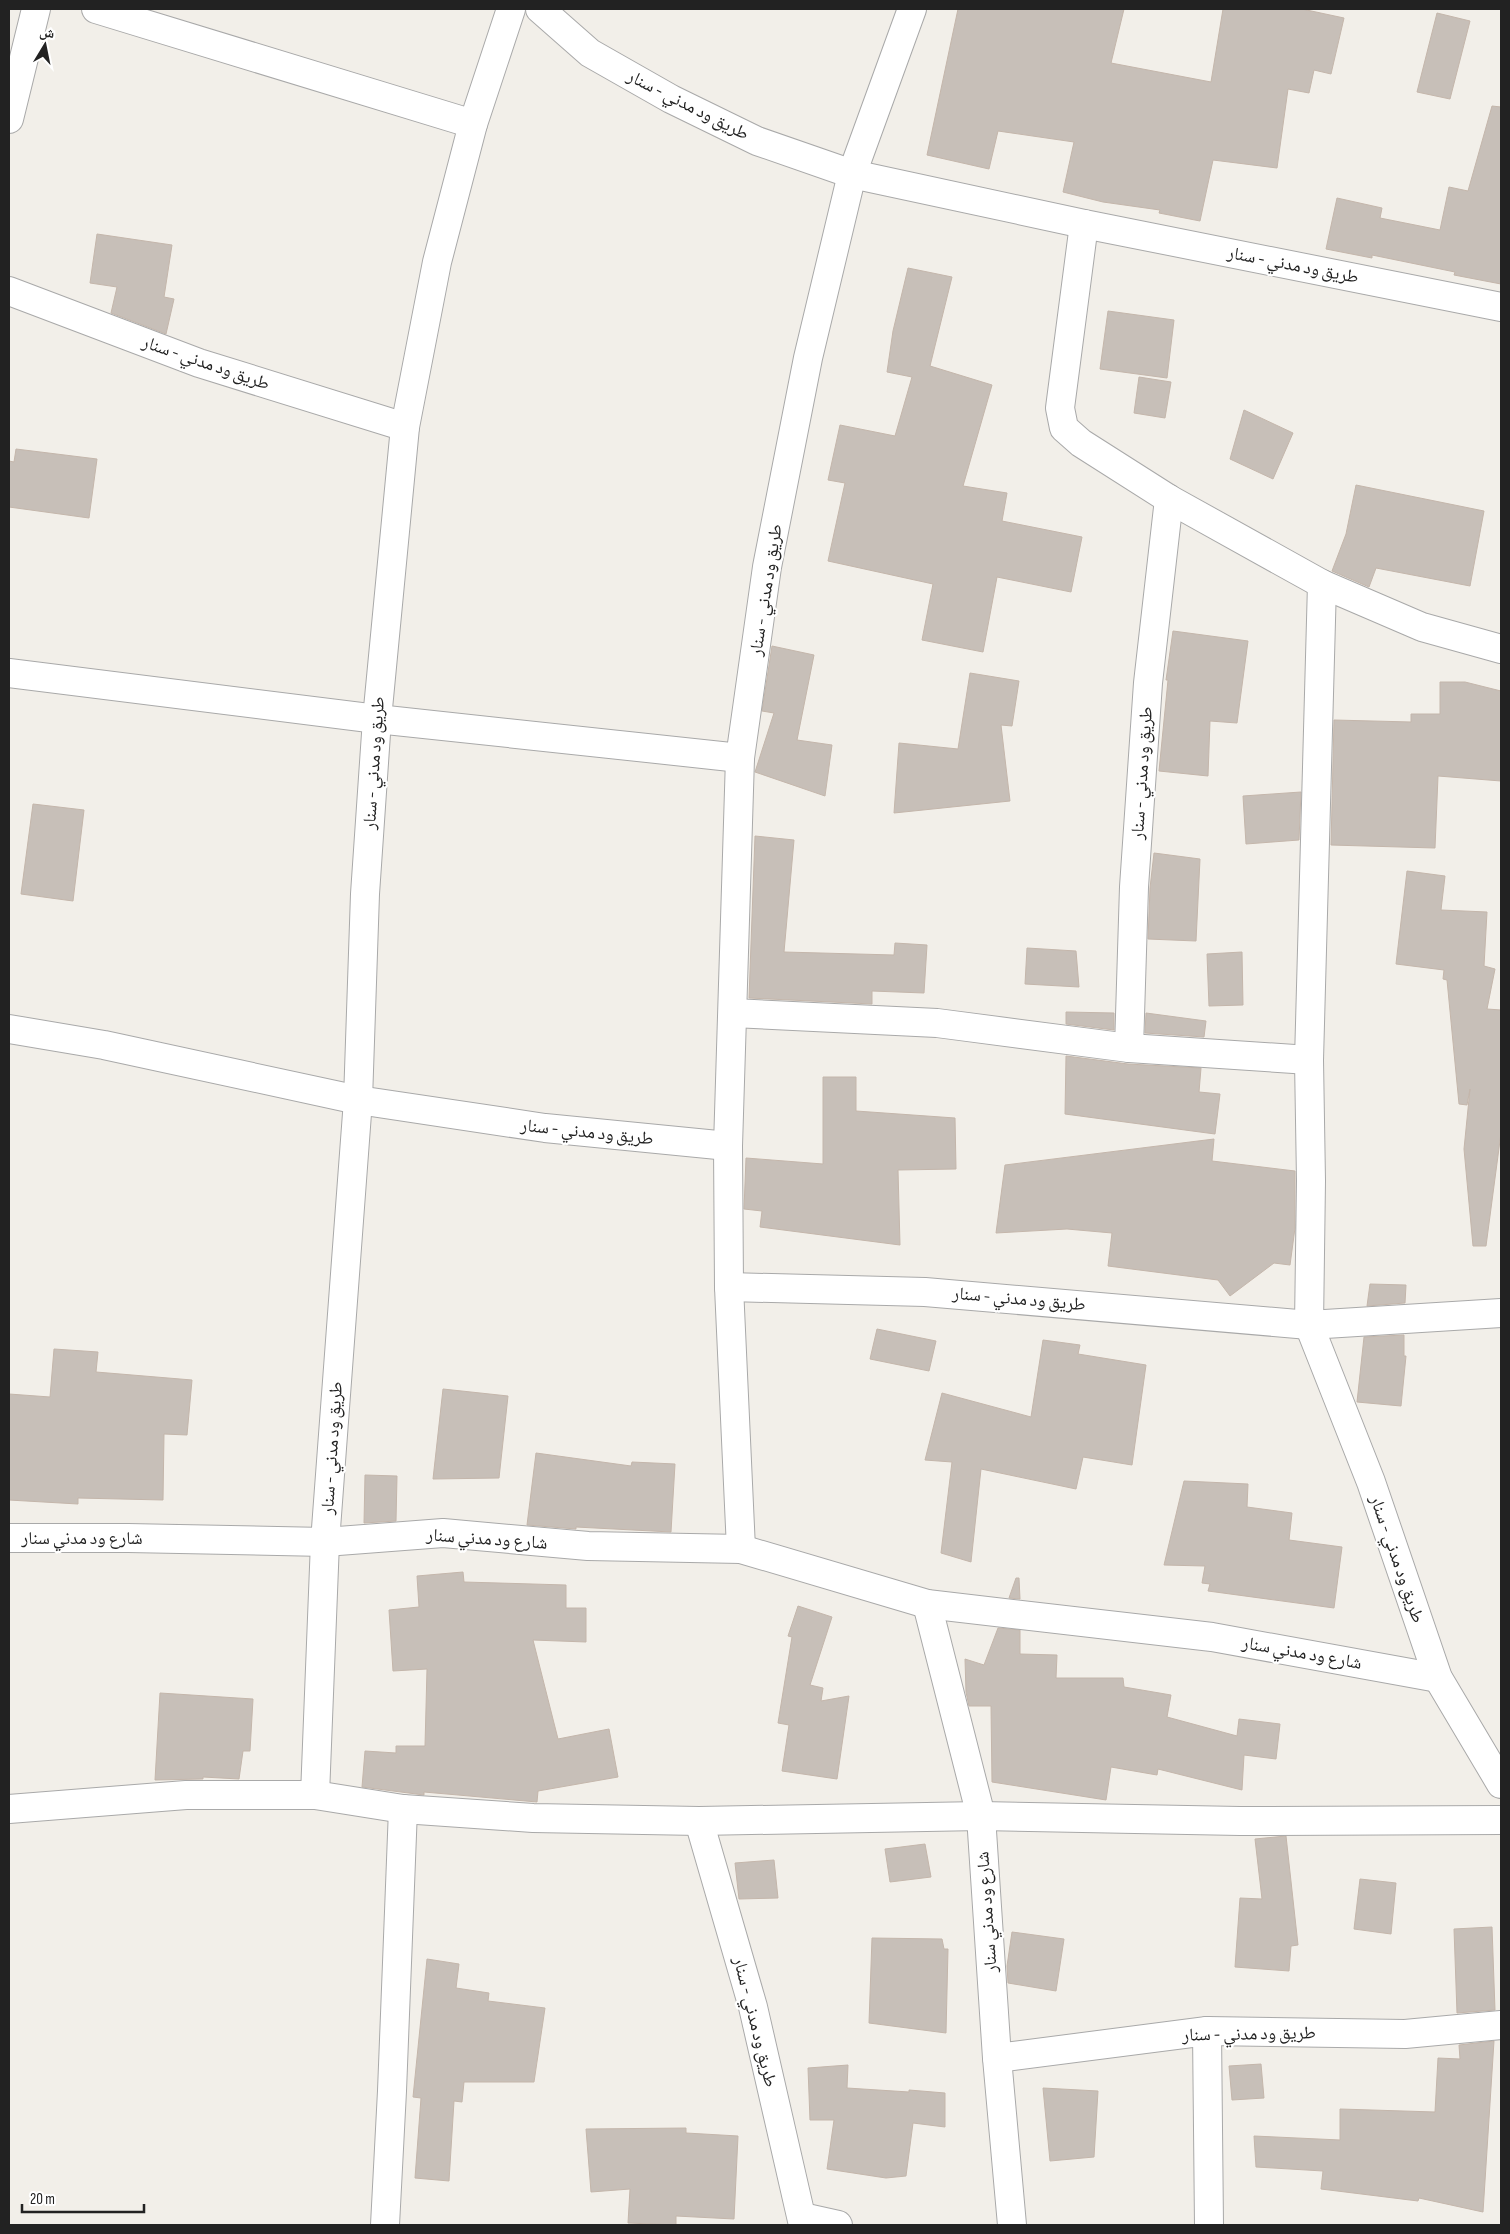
<svg xmlns="http://www.w3.org/2000/svg" width="1510" height="2234" viewBox="0 0 1510 2234" font-family="'Sofia Sans Condensed','Noto Naskh Arabic',sans-serif">
	<style>
		.building { fill: #c7bfb8; stroke: #c4b6ab }
		.lines { fill: none; stroke-linecap: round; stroke-linejoin: round }
		.street-casing { stroke: #a9a9a9; stroke-width: 30 }
		.street { stroke: #fff; stroke-width: 28 }
		.labels { text-anchor: middle; dominant-baseline: central; stroke-width: 4.5; stroke-linejoin: round; paint-order: stroke }
		.street-label { font-size: 18px; fill: #222; stroke: #fff }
	</style>
	<rect width="100%" height="100%" fill="#f2efe9"/>
	<g class="building">
		<path d="M 958,9 L 1124,9 L 1111,63 L 1211,82 L 1223,9 L 1302,9 L 1344,18 L 1331,74 L 1314,70 L 1309,93 L 1288,89 L 1277,168 L 1213,160 L 1200,221 L 1159,213 L 1160,210 L 1103,202 L 1063,192 L 1074,142 L 998,131 L 989,169 L 927,155 Z"/>
		<path d="M 1437,13 L 1470,21 L 1450,99 L 1417,92 Z"/>
		<path d="M 1492,106 L 1501,107 L 1501,284 L 1454,275 L 1455,272 L 1372,255 L 1372,258 L 1326,249 L 1337,198 L 1382,208 L 1380,218 L 1440,230 L 1449,187 L 1468,191 Z"/>
		<path d="M 97,234 L 172,245 L 164,297 L 174,299 L 166,334 L 111,313 L 117,287 L 90,283 Z"/>
		<path d="M 908,268 L 952,277 L 930,366 L 992,385 L 963,486 L 1007,493 L 1002,521 L 1082,537 L 1071,592 L 997,577 L 983,652 L 922,640 L 933,584 L 828,561 L 845,483 L 828,480 L 840,425 L 895,436 L 912,377 L 887,372 L 893,331 Z"/>
		<path d="M 1108,311 L 1174,320 L 1167,378 L 1100,369 Z"/>
		<path d="M 1139,377 L 1171,382 L 1165,418 L 1134,413 Z"/>
		<path d="M 1244,410 L 1293,433 L 1273,479 L 1230,459 Z"/>
		<path d="M 16,449 L 97,459 L 89,518 L 9,507 L 9,461 L 14,462 Z"/>
		<path d="M 1356,485 L 1484,511 L 1470,586 L 1376,568 L 1369,587 L 1332,571 L 1346,534 Z"/>
		<path d="M 1173,631 L 1248,641 L 1237,723 L 1210,721 L 1208,776 L 1159,771 L 1168,680 L 1166,680 Z"/>
		<path d="M 772,646 L 814,655 L 797,740 L 832,745 L 825,796 L 755,772 L 774,713 L 762,711 Z"/>
		<path d="M 970,673 L 1019,681 L 1012,726 L 1001,725 L 1010,801 L 894,813 L 899,743 L 958,749 Z"/>
		<path d="M 1440,682 L 1465,682 L 1501,691 L 1501,781 L 1438,776 L 1435,848 L 1331,845 L 1334,720 L 1411,722 L 1411,714 L 1440,714 Z"/>
		<path d="M 1301,792 L 1299,840 L 1246,844 L 1243,796 Z"/>
		<path d="M 33,804 L 84,810 L 73,901 L 21,894 Z"/>
		<path d="M 755,836 L 794,840 L 784,952 L 894,955 L 895,943 L 927,945 L 924,993 L 872,991 L 872,1004 L 749,998 Z"/>
		<path d="M 1154,853 L 1200,859 L 1196,941 L 1148,939 L 1150,888 Z"/>
		<path d="M 1407,871 L 1445,876 L 1441,910 L 1487,912 L 1484,966 L 1495,969 L 1487,1009 L 1501,1010 L 1501,1133 L 1486,1246 L 1473,1246 L 1464,1149 L 1470,1089 L 1467,1105 L 1459,1104 L 1447,980 L 1443,979 L 1444,970 L 1396,964 Z"/>
		<path d="M 1027,948 L 1076,951 L 1079,987 L 1025,984 Z"/>
		<path d="M 1242,952 L 1243,1005 L 1209,1006 L 1207,954 Z"/>
		<path d="M 1066,1012 L 1114,1013 L 1114,1030 L 1066,1024 Z"/>
		<path d="M 1146,1013 L 1206,1021 L 1204,1037 L 1145,1033 Z"/>
		<path d="M 1066,1056 L 1128,1064 L 1201,1068 L 1199,1092 L 1220,1094 L 1215,1134 L 1065,1114 Z"/>
		<path d="M 823,1077 L 856,1077 L 856,1111 L 955,1118 L 956,1169 L 898,1170 L 900,1245 L 760,1227 L 762,1211 L 744,1209 L 746,1158 L 823,1164 Z"/>
		<path d="M 1214,1139 L 1212,1161 L 1295,1171 L 1295,1228 L 1290,1265 L 1274,1263 L 1230,1296 L 1218,1280 L 1108,1266 L 1112,1233 L 1067,1229 L 996,1233 L 1005,1165 Z"/>
		<path d="M 1370,1284 L 1406,1285 L 1405,1303 L 1367,1306 Z"/>
		<path d="M 877,1329 L 936,1341 L 929,1371 L 870,1359 Z"/>
		<path d="M 1404,1335 L 1404,1356 L 1406,1356 L 1401,1406 L 1357,1402 L 1364,1337 Z"/>
		<path d="M 1043,1340 L 1080,1345 L 1078,1354 L 1146,1365 L 1132,1465 L 1083,1457 L 1076,1489 L 981,1469 L 971,1562 L 941,1553 L 952,1462 L 925,1460 L 942,1393 L 1031,1417 Z"/>
		<path d="M 54,1349 L 98,1352 L 96,1372 L 192,1380 L 187,1435 L 164,1434 L 163,1500 L 78,1498 L 78,1504 L 9,1500 L 9,1394 L 50,1397 Z"/>
		<path d="M 443,1389 L 508,1396 L 499,1478 L 433,1479 Z"/>
		<path d="M 536,1453 L 631,1466 L 632,1462 L 675,1464 L 671,1532 L 576,1527 L 576,1529 L 527,1525 Z"/>
		<path d="M 365,1475 L 397,1476 L 396,1521 L 364,1523 Z"/>
		<path d="M 1184,1481 L 1248,1484 L 1247,1507 L 1292,1513 L 1289,1540 L 1342,1547 L 1334,1608 L 1208,1591 L 1210,1584 L 1202,1583 L 1205,1566 L 1164,1565 Z"/>
		<path d="M 463,1572 L 464,1582 L 566,1585 L 566,1608 L 586,1608 L 586,1642 L 533,1640 L 558,1739 L 609,1729 L 618,1777 L 538,1791 L 537,1802 L 424,1792 L 424,1795 L 362,1787 L 365,1751 L 396,1753 L 396,1746 L 425,1746 L 427,1669 L 393,1671 L 389,1610 L 419,1607 L 417,1576 Z"/>
		<path d="M 1016,1578 L 1019,1578 L 1020,1599 L 1009,1598 Z"/>
		<path d="M 798,1606 L 832,1617 L 810,1685 L 823,1688 L 821,1701 L 849,1696 L 837,1779 L 782,1771 L 789,1725 L 778,1723 L 792,1637 L 788,1636 Z"/>
		<path d="M 998,1628 L 1020,1630 L 1020,1654 L 1057,1655 L 1056,1678 L 1123,1678 L 1124,1687 L 1171,1695 L 1167,1717 L 1237,1736 L 1239,1719 L 1280,1724 L 1276,1759 L 1244,1755 L 1242,1790 L 1158,1769 L 1157,1775 L 1111,1767 L 1106,1800 L 992,1782 L 991,1706 L 969,1706 L 966,1692 L 965,1659 L 984,1665 Z"/>
		<path d="M 160,1693 L 253,1699 L 250,1751 L 243,1751 L 239,1779 L 203,1777 L 203,1779 L 155,1780 Z"/>
		<path d="M 1286,1836 L 1298,1945 L 1291,1946 L 1289,1971 L 1235,1967 L 1240,1898 L 1262,1899 L 1255,1839 Z"/>
		<path d="M 925,1844 L 931,1877 L 890,1882 L 885,1849 Z"/>
		<path d="M 774,1860 L 778,1898 L 739,1899 L 735,1863 Z"/>
		<path d="M 1360,1879 L 1396,1883 L 1391,1934 L 1354,1929 Z"/>
		<path d="M 1492,1927 L 1495,2010 L 1457,2013 L 1454,1929 Z"/>
		<path d="M 1012,1932 L 1064,1939 L 1056,1991 L 1008,1983 L 1007,1966 Z"/>
		<path d="M 872,1938 L 942,1939 L 944,1949 L 948,1949 L 946,2033 L 869,2023 Z"/>
		<path d="M 427,1959 L 459,1964 L 456,1988 L 489,1993 L 488,2001 L 545,2008 L 534,2082 L 464,2082 L 462,2102 L 454,2101 L 449,2181 L 415,2178 L 421,2098 L 413,2097 Z"/>
		<path d="M 1494,2041 L 1483,2212 L 1419,2198 L 1418,2201 L 1321,2189 L 1323,2171 L 1256,2167 L 1254,2136 L 1340,2140 L 1340,2109 L 1435,2112 L 1438,2058 L 1460,2059 L 1459,2045 Z"/>
		<path d="M 1261,2064 L 1264,2098 L 1232,2100 L 1229,2066 Z"/>
		<path d="M 848,2065 L 847,2088 L 909,2092 L 909,2090 L 945,2093 L 945,2127 L 913,2123 L 906,2176 L 886,2178 L 827,2169 L 834,2120 L 810,2120 L 808,2068 Z"/>
		<path d="M 1043,2088 L 1098,2091 L 1094,2157 L 1050,2161 Z"/>
		<path d="M 686,2128 L 686,2133 L 738,2136 L 734,2219 L 676,2216 L 676,2225 L 628,2223 L 630,2189 L 591,2192 L 586,2129 Z"/>
	</g>
	<g class="lines">
		<g class="street-casing">
			<g id="street">
				<path d="M 96,9 L 473,124"/>
				<path d="M 540,9 L 590,53 L 671,99 L 757,141 L 852,174 L 1084,224 L 1501,307"/>
				<path d="M 9,119 L 36,9"/>
				<path d="M 1084,224 L 1060,408 L 1064,428 L 1081,443 L 1169,499 L 1322,584 L 1422,627 L 1501,649"/>
				<path d="M 9,291 L 199,363 L 405,427"/>
				<path d="M 1322,584 L 1309,1060 L 1311,1181 L 1309,1325 L 1371,1482 L 1438,1678 L 1501,1784"/>
				<path d="M 9,673 L 377,719 L 740,758"/>
				<path d="M 733,1013 L 937,1023 L 1129,1048 L 1309,1060"/>
				<path d="M 9,1029 L 104,1045 L 358,1100 L 545,1128 L 728,1146"/>
				<path d="M 1129,1048 L 1134,887 L 1148,683 L 1169,499"/>
				<path d="M 729,1287 L 925,1292 L 1309,1325 L 1501,1313"/>
				<path d="M 9,1538 L 128,1538 L 325,1542 L 443,1533 L 588,1546 L 741,1549 L 927,1604 L 1212,1637 L 1438,1678"/>
				<path d="M 741,1549 L 729,1287 L 728,1146 L 740,758 L 767,567 L 808,358 L 852,174 L 912,9"/>
				<path d="M 927,1604 L 981,1816 L 997,2058 L 1012,2225"/>
				<path d="M 315,1795 L 325,1542 L 358,1100 L 365,894 L 377,719 L 405,427 L 437,262 L 473,124 L 511,9"/>
				<path d="M 9,1809 L 186,1795 L 315,1795 L 403,1809 L 533,1818 L 699,1821 L 981,1816 L 1240,1821 L 1501,1820"/>
				<path d="M 699,1821 L 753,2007 L 803,2225"/>
				<path d="M 1207,2031 L 1209,2225"/>
				<path d="M 997,2058 L 1207,2031 L 1405,2034 L 1501,2025"/>
				<path d="M 802,2217 L 838,2225"/>
				<path d="M 385,2225 L 392,2091 L 403,1809"/>
			</g>
		</g>
		<use href="#street" class="street"/>
	</g>
	<g class="labels">
		<g class="street-label">
			<text transform="translate(688 105) rotate(27)">طريق ود مدني - سنار</text>
			<text transform="translate(1293 265) rotate(11)">طريق ود مدني - سنار</text>
			<text transform="translate(206 363) rotate(19)">طريق ود مدني - سنار</text>
			<text transform="translate(766 590) rotate(-81)">طريق ود مدني - سنار</text>
			<text transform="translate(374 763) rotate(-86)">طريق ود مدني - سنار</text>
			<text transform="translate(1142 773) rotate(-86)">طريق ود مدني - سنار</text>
			<text transform="translate(587 1132) rotate(6)">طريق ود مدني - سنار</text>
			<text transform="translate(1019 1299) rotate(5)">طريق ود مدني - سنار</text>
			<text transform="translate(332 1448) rotate(-86)">طريق ود مدني - سنار</text>
			<text x="82" y="1538">شارع ود مدني سنار</text>
			<text transform="translate(487 1539) rotate(4)">شارع ود مدني سنار</text>
			<text transform="translate(1397 1559) rotate(71)">طريق ود مدني - سنار</text>
			<text transform="translate(1302 1653) rotate(10)">شارع ود مدني سنار</text>
			<text transform="translate(987 1912) rotate(-94)">شارع ود مدني سنار</text>
			<text transform="translate(755 2022) rotate(76)">طريق ود مدني - سنار</text>
			<text transform="translate(1249 2034) rotate(-1)">طريق ود مدني - سنار</text>
		</g>
	</g>
	<rect width="1510" height="2234" fill="none" stroke="#222222" stroke-width="20"/>
	<g transform="translate(45 45) rotate(10)" stroke="#ffffff" stroke-width="4" paint-order="stroke">
	<path d="M0-4L9 19L0 12L-9 19Z" fill="#222222"/>
	<text y="-8" font-size="14" font-weight="bold" text-anchor="middle" fill="#222222">ش</text>
	</g>
	<path d="M22 2204v8h122v-8" fill="none" stroke="#222222" stroke-width="2.5"/>
	<text x="30" y="2204" font-size="15" fill="#222222" stroke="#ffffff" stroke-width="4" paint-order="stroke">20 m</text>
</svg>
